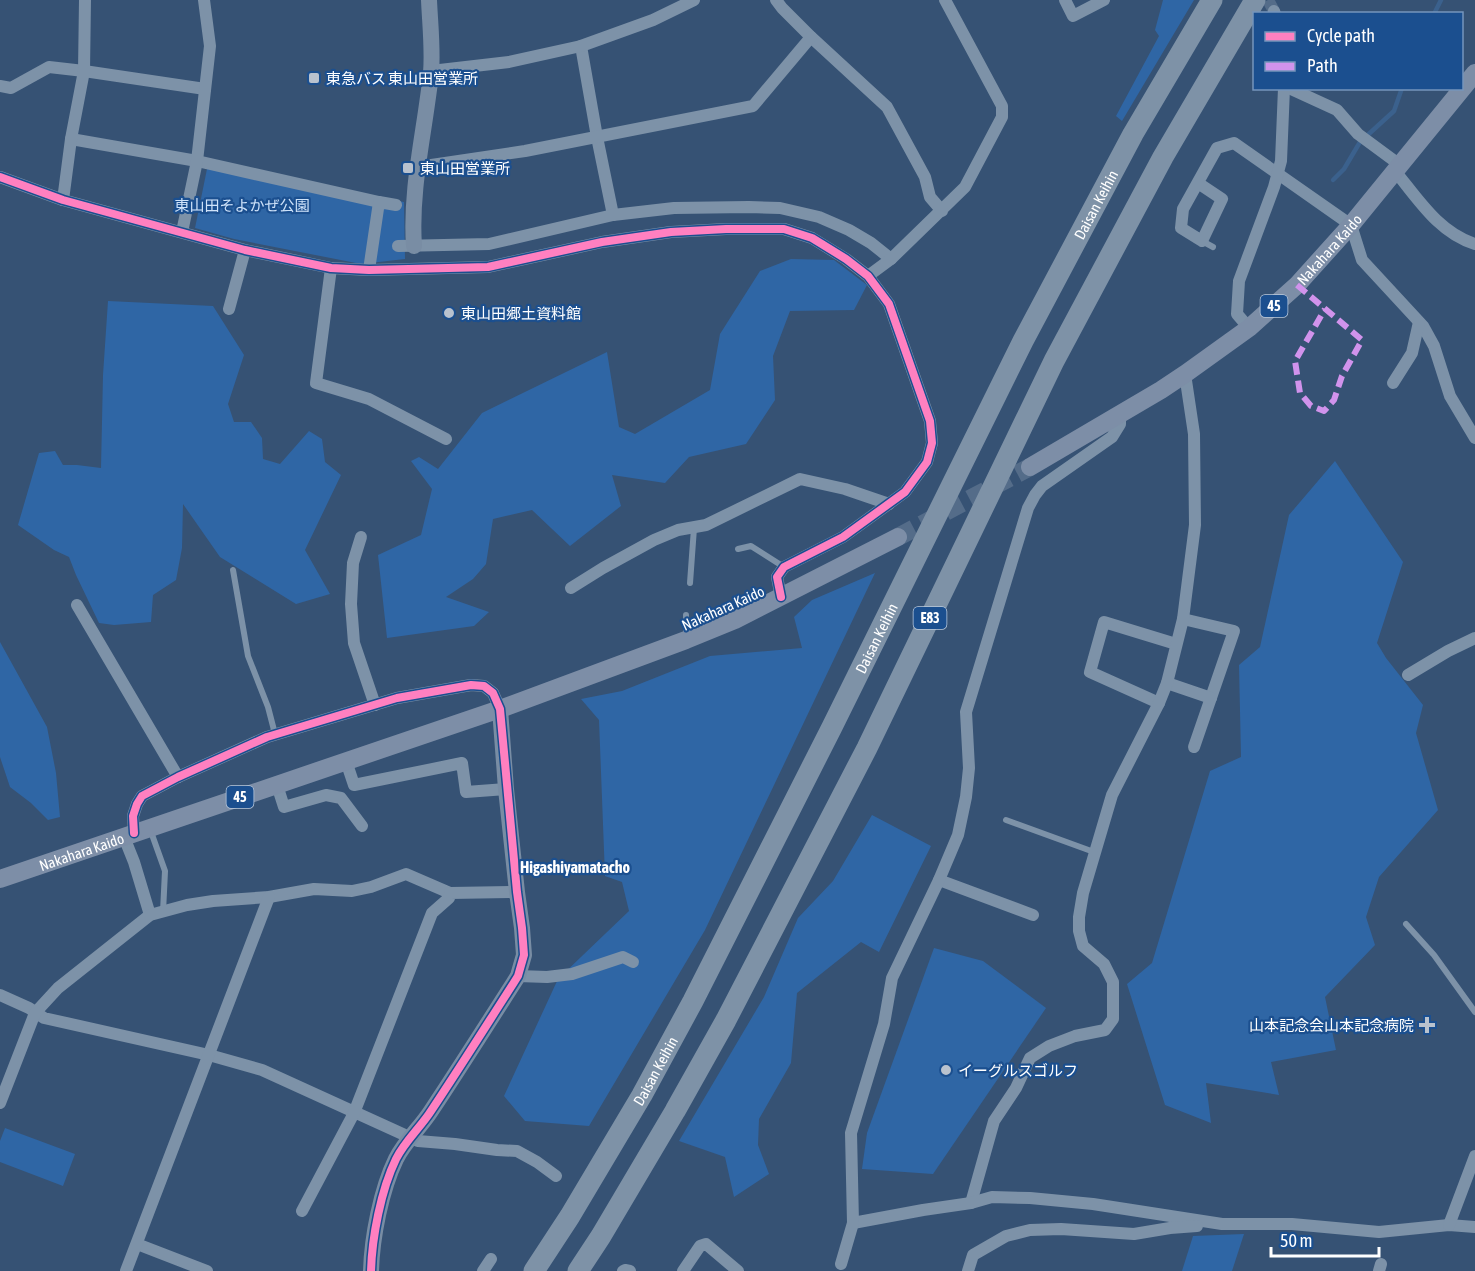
<svg xmlns="http://www.w3.org/2000/svg" width="1475" height="1271" viewBox="0 0 1475 1271" font-family="'Asap Condensed','Noto Sans JP',sans-serif">
	<style>
		.green { fill: #2f66a5 }
		.lines { fill: none; stroke-linecap: round; stroke-linejoin: round }
		.stream { stroke: #3b618d; stroke-width: 4.5 }
		.street-tunnel { stroke: #546c89; stroke-width: 12; stroke-dasharray: 12 6; stroke-linecap: butt }
		.primary-tunnel { stroke: #546c89; stroke-width: 18; stroke-dasharray: 18 9; stroke-linecap: butt }
		.lane { stroke: #7d92a8; stroke-width: 6 }
		.street { stroke: #7d92a8; stroke-width: 12 }
		.secondary { stroke: #798da4; stroke-width: 16 }
		.primary { stroke: #7d8ea7; stroke-width: 18 }
		.highway { stroke: #7e92a7; stroke-width: 21 }
		.quiet { stroke: #d193ec; stroke-width: 6; stroke-dasharray: 12 6; stroke-linecap: butt }
		.cycleway-casing { stroke: #1b4f8f; stroke-width: 11 }
		.cycleway { stroke: #ff80c0; stroke-width: 8 }
		.poi-dot { fill: #b9c2ce; stroke: #1b4f8f; stroke-width: 2 }
		.labels { text-anchor: middle; dominant-baseline: central; stroke-width: 4.5; stroke-linejoin: round; paint-order: stroke }
		.shield { fill: #1b4f8f; stroke: #bbcadd; stroke-width: 1.5 }
		.shield-label { font-size: 14px; font-weight: bold; fill: #fff }
		.poi-label { font-size: 15px; fill: #fff; stroke: #1b4f8f; text-anchor: start }
		.street-label { font-size: 15px; fill: #fff; stroke: #1b4f8f }
		.park-label { font-size: 15px; fill: #cfe3fa; stroke: #1b4f8f }
		.neighbourhood-label { font-size: 16px; font-weight: bold; fill: #fff; stroke: #1b4f8f }
	</style>
	<rect width="100%" height="100%" fill="#365274"/>
	<g class="green">
		<path d="M 1163,0 L 1194,0 L 1122,121 L 1116,116 L 1159,36 L 1155,30 Z"/>
		<path d="M 208,164 L 214,164 L 404,202 L 405,259 L 361,264 L 234,239 L 195,228 Z"/>
		<path d="M 791,259 L 834,260 L 867,285 L 854,310 L 790,311 L 773,356 L 775,400 L 746,444 L 689,457 L 665,483 L 612,475 L 621,506 L 570,546 L 532,510 L 493,519 L 486,564 L 473,579 L 446,597 L 489,612 L 474,626 L 387,638 L 378,555 L 421,535 L 432,489 L 411,461 L 419,457 L 438,469 L 482,413 L 607,352 L 619,427 L 635,434 L 710,390 L 720,334 L 760,271 Z"/>
		<path d="M 108,301 L 213,306 L 244,355 L 228,404 L 234,422 L 251,422 L 262,438 L 263,459 L 280,464 L 309,431 L 322,439 L 325,462 L 341,475 L 305,550 L 330,594 L 296,604 L 220,557 L 183,504 L 182,548 L 176,580 L 153,595 L 151,622 L 114,625 L 99,623 L 76,575 L 69,557 L 54,550 L 18,525 L 39,453 L 55,451 L 63,465 L 77,465 L 101,468 L 103,375 Z"/>
		<path d="M 1335,461 L 1403,562 L 1377,643 L 1386,658 L 1423,705 L 1416,733 L 1438,810 L 1379,877 L 1366,917 L 1375,945 L 1325,997 L 1336,1050 L 1271,1062 L 1279,1095 L 1206,1083 L 1211,1123 L 1165,1105 L 1127,984 L 1152,963 L 1210,771 L 1241,757 L 1239,665 L 1260,647 L 1289,515 Z"/>
		<path d="M 875,573 L 705,930 L 589,1126 L 525,1121 L 504,1096 L 558,979 L 629,911 L 622,882 L 605,876 L 599,720 L 581,699 L 622,691 L 710,656 L 802,648 L 794,617 L 812,600 Z"/>
		<path d="M 0,642 L 47,727 L 56,773 L 60,817 L 48,820 L 31,803 L 10,787 L 0,757 Z"/>
		<path d="M 872,815 L 931,846 L 879,952 L 861,942 L 797,993 L 791,1063 L 759,1119 L 758,1145 L 769,1174 L 734,1197 L 725,1157 L 679,1141 L 764,997 L 798,918 L 833,881 Z"/>
		<path d="M 934,948 L 983,961 L 1046,1008 L 933,1174 L 862,1169 L 867,1133 Z"/>
		<path d="M 5,1128 L 75,1154 L 63,1186 L 0,1162 L 0,1141 Z"/>
		<path d="M 1244,1234 L 1232,1271 L 1182,1271 L 1193,1236 Z"/>
	</g>
	<g class="lines">
		<g class="stream">
			<path d="M 1434,14 L 1441,0"/>
			<path d="M 1333,180 L 1344,169 L 1360,142 L 1394,111 L 1402,88"/>
		</g>
		<path class="street-tunnel" d="M 1268,0 L 1274,11"/>
		<path class="primary-tunnel" d="M 898,537 L 1030,467"/>
		<g class="lane">
			<path d="M 1202,241 L 1213,247"/>
			<path d="M 738,549 L 751,546 L 784,567"/>
			<path d="M 233,570 L 248,656 L 268,707 L 275,734"/>
			<path d="M 690,583 L 694,528"/>
			<path d="M 686,615 L 686,636"/>
			<path d="M 1006,820 L 1094,852"/>
			<path d="M 150,829 L 165,871 L 163,912"/>
			<path d="M 1406,924 L 1434,955 L 1475,1012"/>
		</g>
		<g class="street">
			<path d="M 776,0 L 782,8 L 811,37 L 887,107 L 925,177 L 930,197 L 942,211"/>
			<path d="M 1065,0 L 1073,16 L 1104,0"/>
			<path d="M 1274,11 L 1275,14"/>
			<path d="M 581,46 L 597,137 L 613,215"/>
			<path d="M 431,71 L 509,62 L 581,46 L 653,20 L 694,0"/>
			<path d="M 0,86 L 11,88 L 49,67 L 84,71 L 205,89"/>
			<path d="M 1289,88 L 1337,110 L 1358,134 L 1400,165"/>
			<path d="M 71,139 L 197,161 L 379,202"/>
			<path d="M 418,167 L 525,151 L 753,106 L 811,37"/>
			<path d="M 1395,171 C 1418,199 1439,233 1475,244"/>
			<path d="M 0,177 L 63,200 L 245,250 L 331,268 L 369,270 L 488,267 L 602,242 L 671,232 L 726,229 L 784,229 L 812,238 L 846,259 L 868,276 L 889,304 L 930,421 L 932,443 L 927,462 L 905,492 L 843,537 L 784,567 L 777,577 L 781,597"/>
			<path d="M 1198,183 L 1222,199 L 1202,241 L 1181,228 L 1183,209 L 1217,148 L 1234,143 L 1351,225 L 1362,260 L 1423,326 L 1434,346 L 1450,396 L 1475,438"/>
			<path d="M 63,200 L 71,139 L 84,71 L 85,0"/>
			<path d="M 182,232 L 197,161 L 210,46 L 204,0"/>
			<path d="M 398,246 L 489,244 L 613,215 L 674,208 L 749,207 L 780,208 L 819,217 L 849,230 L 871,243 L 891,259"/>
			<path d="M 331,268 L 316,383 L 369,399 L 446,439"/>
			<path d="M 369,270 L 379,202 L 396,205"/>
			<path d="M 868,276 L 891,259 L 965,187 L 1002,117 L 1002,106 L 945,0"/>
			<path d="M 229,309 L 245,250"/>
			<path d="M 1249,328 L 1237,314 L 1239,281 L 1274,187 L 1281,161 L 1284,88"/>
			<path d="M 1393,383 L 1412,353 L 1419,322"/>
			<path d="M 361,537 L 353,563 L 351,604 L 354,643 L 375,705"/>
			<path d="M 571,588 L 603,568 L 654,540 L 678,530 L 706,525 L 800,479 L 845,489 L 889,504"/>
			<path d="M 77,605 L 178,777"/>
			<path d="M 1183,619 L 1234,631 L 1194,747"/>
			<path d="M 1408,675 L 1448,651 L 1475,638"/>
			<path d="M 1167,683 L 1211,698"/>
			<path d="M 1159,703 L 1090,672 L 1104,622 L 1176,644"/>
			<path d="M 346,761 L 354,785 L 462,763 L 466,792 L 506,789"/>
			<path d="M 277,785 L 284,807 L 326,795 L 341,798 L 362,826"/>
			<path d="M 134,833 L 133,816 L 137,804 L 142,796 L 178,777 L 267,737 L 397,698 L 471,685 L 484,686 L 493,693 L 500,709"/>
			<path d="M 124,837 L 134,862 L 150,915"/>
			<path d="M 939,880 L 1033,915"/>
			<path d="M 518,976 L 547,977 L 572,974 L 623,957 L 633,962"/>
			<path d="M 0,995 L 29,1008 L 44,1018 L 209,1055 L 262,1070 L 418,1141 L 455,1144 L 497,1150 L 517,1151 L 537,1162 L 556,1176"/>
			<path d="M 0,1103 L 35,1013 L 58,988 L 150,915 L 187,905 L 213,901 L 269,897 L 314,889 L 352,891 L 371,887 L 406,874 L 450,893"/>
			<path d="M 971,1203 L 994,1121 L 1016,1088 L 1030,1058 L 1049,1046 L 1075,1036 L 1105,1030 L 1113,1019 L 1113,982 L 1104,964 L 1083,946 L 1079,931 L 1079,917 L 1083,893 L 1112,795 L 1159,703 L 1167,683 L 1183,619 L 1195,525 L 1194,434 L 1185,374"/>
			<path d="M 302,1211 L 354,1113 L 432,913 L 449,898 L 450,893 L 517,892"/>
			<path d="M 853,1223 L 923,1210 L 971,1203 L 992,1197 L 1030,1198 L 1093,1204 L 1222,1224 L 1292,1224 L 1379,1232 L 1449,1225 L 1475,1227"/>
			<path d="M 1449,1225 L 1475,1156"/>
			<path d="M 137,1244 L 207,1271"/>
			<path d="M 841,1264 L 853,1223 L 851,1133 L 884,1024 L 892,978 L 939,880 L 958,835 L 966,797 L 969,768 L 966,712 L 1028,508 L 1035,495 L 1042,486 L 1112,437 L 1120,424 L 1120,413"/>
			<path d="M 126,1271 L 269,897"/>
			<path d="M 483,1271 L 491,1259"/>
			<path d="M 623,1271 L 625,1270 L 630,1271"/>
			<path d="M 683,1271 L 700,1246 L 706,1244 L 738,1271"/>
			<path d="M 968,1271 L 973,1255 L 1006,1236 L 1030,1230 L 1061,1229 L 1134,1234 L 1170,1228 L 1197,1226"/>
			<path d="M 1379,1271 L 1381,1264"/>
		</g>
		<g class="secondary">
			<path d="M 414,246 C 410,188 425,131 431,73 C 433,50 430,23 429,0"/>
			<path d="M 371,1271 C 372,1237 381,1190 396,1159 C 405,1141 420,1128 431,1111 C 459,1069 486,1026 513,984 L 518,976 L 524,955 L 522,928 L 517,892 L 506,789 L 500,709"/>
		</g>
		<g class="primary">
			<path id="s1" d="M 1030,467 L 1161,390 L 1185,374 L 1249,328 L 1297,285 L 1351,225 L 1475,73"/>
			<path id="s2" d="M 0,879 L 500,709 L 686,640 L 735,620 L 898,537"/>
		</g>
		<g class="highway">
			<path id="s3" d="M 534,1271 L 570,1216 L 642,1095 L 693,1001 L 832,727 L 1023,341 L 1133,134 L 1212,0"/>
			<path d="M 578,1271 L 601,1236 L 675,1111 L 726,1020 L 867,748 L 1054,361 L 1163,157 L 1255,0"/>
		</g>
		<path class="quiet" d="M 1297,285 L 1362,340 L 1342,376 L 1334,400 L 1324,411 L 1311,406 L 1300,393 L 1295,361 L 1325,309"/>
		<g class="cycleway-casing">
			<g id="cycleway">
				<path d="M 0,177 L 63,200 L 245,250 L 331,268 L 369,270 L 488,267 L 602,242 L 671,232 L 726,229 L 784,229 L 812,238 L 846,259 L 868,276 L 889,304 L 930,421 L 932,443 L 927,462 L 905,492 L 843,537 L 784,567 L 777,577 L 781,597"/>
				<path d="M 134,833 L 133,816 L 137,804 L 142,796 L 178,777 L 267,737 L 397,698 L 471,685 L 484,686 L 493,693 L 500,709 L 517,892 L 522,928 L 524,955 L 518,976 L 513,984 C 486,1026 459,1069 431,1111 C 420,1128 405,1141 396,1159 C 381,1190 372,1237 371,1271"/>
			</g>
		</g>
		<use href="#cycleway" class="cycleway"/>
	</g>
	<g class="poi-dot">
		<rect x="308" y="72" width="12" height="12" rx="3"/>
		<rect x="402" y="162" width="12" height="12" rx="3"/>
		<circle cx="449" cy="313" r="6"/>
		<path d="M1424 1016h6v6h6v6h-6v6h-6v-6h-6v-6h6z"/>
		<circle cx="946" cy="1070" r="6"/>
	</g>
	<g class="labels">
		<g class="shield">
			<rect x="1260.5" y="295" width="27" height="22" rx="4.5"/>
			<rect x="913.5" y="607" width="33" height="22" rx="4.5"/>
			<rect x="226.5" y="786" width="27" height="22" rx="4.5"/>
		</g>
		<g class="shield-label">
			<text x="1274" y="306">45</text>
			<text x="930" y="618">E83</text>
			<text x="240" y="797">45</text>
		</g>
		<g class="poi-label">
			<text x="326" y="78">東急バス 東山田営業所</text>
			<text x="420" y="168">東山田営業所</text>
			<text x="461" y="313">東山田郷土資料館</text>
			<text x="1414" y="1025" text-anchor="end">山本記念会山本記念病院</text>
			<text x="958" y="1070">イーグルスゴルフ</text>
		</g>
		<g class="street-label">
			<text stroke="none"><textPath href="#s3" startOffset="1206">Daisan Keihin</textPath></text>
			<text stroke="none"><textPath href="#s1" startOffset="372">Nakahara Kaido</textPath></text>
			<text transform="translate(723 608) rotate(-24)">Nakahara Kaido</text>
			<text stroke="none"><textPath href="#s3" startOffset="720">Daisan Keihin</textPath></text>
			<text stroke="none"><textPath href="#s2" startOffset="86">Nakahara Kaido</textPath></text>
			<text stroke="none"><textPath href="#s3" startOffset="234">Daisan Keihin</textPath></text>
		</g>
		<g class="park-label">
			<text x="242" y="205">東山田そよかぜ公園</text>
		</g>
		<g class="neighbourhood-label">
			<text x="575" y="867">Higashiyamatacho</text>
		</g>
	</g>
	<rect x="1253" y="12" width="210" height="78" fill="#1b4f8f" stroke="#7695bc" stroke-width="1.5"/>
	<rect x="1265" y="32" width="30" height="9" fill="#ff80c0" stroke="#7695bc" stroke-width="1.5"/>
	<text x="1307" y="42" font-size="18" fill="#ffffff">Cycle path</text>
	<rect x="1265" y="62" width="30" height="9" fill="#d193ec" stroke="#7695bc" stroke-width="1.5"/>
	<text x="1307" y="72" font-size="18" fill="#ffffff">Path</text>
	<path d="M1271 1247v9h108v-9" fill="none" stroke="#ffffff" stroke-width="3"/>
	<text x="1280" y="1247" font-size="18" fill="#ffffff" stroke="#1b4f8f" stroke-width="4.5" paint-order="stroke">50 m</text>
</svg>
